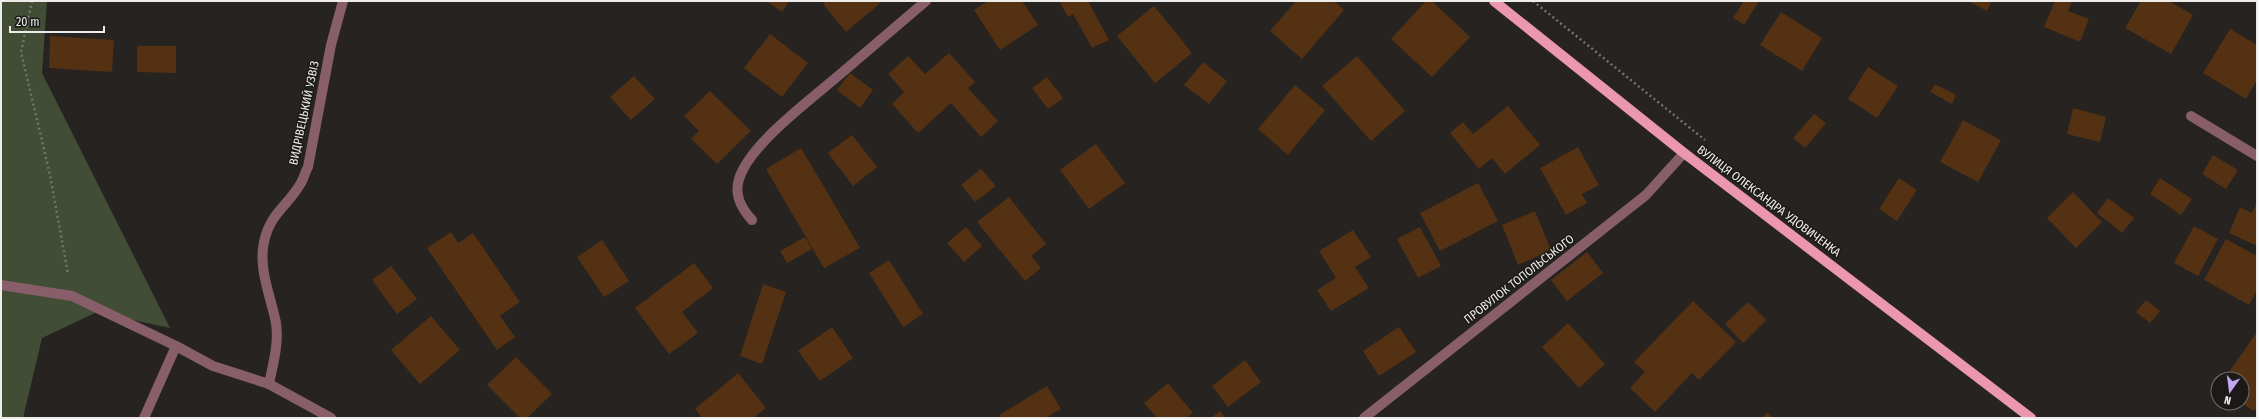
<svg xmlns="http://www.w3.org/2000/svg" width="2258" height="419" viewBox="0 0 2258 419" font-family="'Fira Sans Condensed',sans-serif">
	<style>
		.green { fill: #424d36 }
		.building { fill: #533112 }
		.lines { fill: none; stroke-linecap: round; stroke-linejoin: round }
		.path { stroke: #757371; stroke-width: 2.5; stroke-dasharray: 2 3; stroke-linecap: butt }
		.service { stroke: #875e6a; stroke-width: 10 }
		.minor { stroke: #875e6a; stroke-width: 10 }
		.primary { stroke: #ec97b1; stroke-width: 10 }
		.labels { text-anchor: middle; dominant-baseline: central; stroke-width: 3; stroke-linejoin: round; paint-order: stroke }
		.street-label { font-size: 12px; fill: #eeeceb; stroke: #1c1a18 }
	</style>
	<rect width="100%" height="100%" fill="#262321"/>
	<path class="green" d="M 1,1 L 47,1 L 42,73 L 170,328 L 97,312 L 42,338 L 23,418 L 1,418 Z"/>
	<g class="building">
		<path d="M 766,1 L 789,1 L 782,12 Z"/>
		<path d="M 826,1 L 883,1 L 846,32 L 823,4 Z"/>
		<path d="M 988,1 L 1022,1 L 1038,25 L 1000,50 L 974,10 Z"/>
		<path d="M 1059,1 L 1088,1 L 1109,40 L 1092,48 L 1073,14 L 1068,17 Z"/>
		<path d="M 1296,1 L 1334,1 L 1344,10 L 1302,59 L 1270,31 Z"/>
		<path d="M 1426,1 L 1432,1 L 1470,37 L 1432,77 L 1391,39 Z"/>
		<path d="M 1744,1 L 1759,1 L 1744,25 L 1733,18 Z"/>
		<path d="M 1968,1 L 1992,1 L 1987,11 Z"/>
		<path d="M 2055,1 L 2072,1 L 2068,11 L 2089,19 L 2080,42 L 2044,27 Z"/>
		<path d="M 2141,1 L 2169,1 L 2193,15 L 2171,54 L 2125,28 Z"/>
		<path d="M 1154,6 L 1192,53 L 1155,83 L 1117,36 Z"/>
		<path d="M 1781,12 L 1822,38 L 1802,71 L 1760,45 Z"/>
		<path d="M 2230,29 L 2257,45 L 2257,80 L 2246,99 L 2203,73 Z"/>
		<path d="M 770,34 L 808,63 L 782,97 L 744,68 Z"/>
		<path d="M 50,36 L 114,40 L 112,72 L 49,68 Z"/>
		<path d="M 137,46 L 176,46 L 176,73 L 137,72 Z"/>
		<path d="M 949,53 L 975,82 L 968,88 L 998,121 L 981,137 L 951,103 L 918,133 L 892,104 L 904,92 L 888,74 L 908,56 L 925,74 Z"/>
		<path d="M 1357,56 L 1405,111 L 1371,141 L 1322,86 Z"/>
		<path d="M 1203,62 L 1227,81 L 1209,104 L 1184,85 Z"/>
		<path d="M 1868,67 L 1898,86 L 1877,118 L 1848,99 Z"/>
		<path d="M 850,73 L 873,90 L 860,108 L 837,90 Z"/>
		<path d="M 634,76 L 655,99 L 631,120 L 610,97 Z"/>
		<path d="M 1047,77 L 1063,98 L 1048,109 L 1032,88 Z"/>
		<path d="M 1935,84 L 1956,95 L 1952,104 L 1930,92 Z"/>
		<path d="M 1295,85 L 1325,110 L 1288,155 L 1258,129 Z"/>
		<path d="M 710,91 L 751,131 L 717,164 L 691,139 L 699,131 L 684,116 Z"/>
		<path d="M 1508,106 L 1540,145 L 1505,174 L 1492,158 L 1479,169 L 1450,133 L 1463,122 L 1473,134 Z"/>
		<path d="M 2073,108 L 2106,117 L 2100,142 L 2067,134 Z"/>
		<path d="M 1814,114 L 1826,123 L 1805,148 L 1793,138 Z"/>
		<path d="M 1963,120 L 2001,140 L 1978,182 L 1940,162 Z"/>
		<path d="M 852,135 L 877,167 L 853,186 L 828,153 Z"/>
		<path d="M 1096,144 L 1125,183 L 1089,209 L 1060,170 Z"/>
		<path d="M 1578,147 L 1599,185 L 1582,194 L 1587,203 L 1566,215 L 1540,168 Z"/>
		<path d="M 801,148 L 860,248 L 824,268 L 766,169 Z"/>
		<path d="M 2213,155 L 2238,170 L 2226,189 L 2202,174 Z"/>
		<path d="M 981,169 L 996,186 L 975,202 L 961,185 Z"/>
		<path d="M 1899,178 L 1917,190 L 1897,221 L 1879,209 Z"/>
		<path d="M 2160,178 L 2192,199 L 2181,215 L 2150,194 Z"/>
		<path d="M 1478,183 L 1498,221 L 1440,251 L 1420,213 Z"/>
		<path d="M 2073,192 L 2102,222 L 2076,248 L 2047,218 Z"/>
		<path d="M 1009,197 L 1046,244 L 1031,256 L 1041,268 L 1025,281 L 977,222 Z"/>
		<path d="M 2108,198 L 2134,218 L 2122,233 L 2097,213 Z"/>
		<path d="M 2257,201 L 2257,246 L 2229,233 L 2240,207 L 2252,213 Z"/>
		<path d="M 1535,211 L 1551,250 L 1518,265 L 1502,225 Z"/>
		<path d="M 2194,226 L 2218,239 L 2198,276 L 2174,263 Z"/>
		<path d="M 966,227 L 982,246 L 964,262 L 947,243 Z"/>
		<path d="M 1420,227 L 1441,266 L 1418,278 L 1397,239 Z"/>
		<path d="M 1353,230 L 1371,257 L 1355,267 L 1369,288 L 1331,311 L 1317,290 L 1336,278 L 1319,251 Z"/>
		<path d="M 451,232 L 458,243 L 473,233 L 520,302 L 500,316 L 515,337 L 497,350 L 427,248 Z"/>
		<path d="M 805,237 L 812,249 L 787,263 L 780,251 Z"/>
		<path d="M 2226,239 L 2257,256 L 2257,290 L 2249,305 L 2204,280 Z"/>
		<path d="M 602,240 L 629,281 L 604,297 L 577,257 Z"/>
		<path d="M 1587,252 L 1603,273 L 1567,301 L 1551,280 Z"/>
		<path d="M 889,260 L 923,314 L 903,327 L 869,273 Z"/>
		<path d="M 694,263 L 713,288 L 682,312 L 698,333 L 669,354 L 635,308 Z"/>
		<path d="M 391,266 L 417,299 L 397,314 L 372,280 Z"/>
		<path d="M 763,284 L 786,292 L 762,364 L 740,356 Z"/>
		<path d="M 2146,300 L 2160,311 L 2150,323 L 2136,312 Z"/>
		<path d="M 1693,301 L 1736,342 L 1699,380 L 1692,373 L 1655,412 L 1630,388 L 1645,372 L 1634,362 Z"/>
		<path d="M 1748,302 L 1766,320 L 1743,343 L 1725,324 Z"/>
		<path d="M 431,316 L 460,350 L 420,384 L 391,350 Z"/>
		<path d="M 1568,323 L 1605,364 L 1579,388 L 1542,347 Z"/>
		<path d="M 832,327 L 853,358 L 820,381 L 798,351 Z"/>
		<path d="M 1399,327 L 1416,352 L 1379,376 L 1363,351 Z"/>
		<path d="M 2257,332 L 2257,407 L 2254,411 L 2242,403 L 2242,379 L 2224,379 Z"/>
		<path d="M 516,357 L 552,394 L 527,418 L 520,418 L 487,385 Z"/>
		<path d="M 1245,360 L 1261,382 L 1228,407 L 1212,386 Z"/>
		<path d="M 738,373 L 766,408 L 753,418 L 702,418 L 695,409 Z"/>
		<path d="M 1168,383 L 1193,413 L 1186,418 L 1157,418 L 1144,403 Z"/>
		<path d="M 1047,386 L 1061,409 L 1045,418 L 1001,418 L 999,415 Z"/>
		<path d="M 1220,411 L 1225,418 L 1211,418 Z"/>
		<path d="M 1768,413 L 1772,418 L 1761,418 Z"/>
	</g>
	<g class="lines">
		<g class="path">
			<path d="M 32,1 L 21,52 L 50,175 L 68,274"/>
			<path d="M 1533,1 L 1705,140"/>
		</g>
		<path class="service" d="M 2191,116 L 2257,156"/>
		<g class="minor">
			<path d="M 752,220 C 741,208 734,195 739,179 C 750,144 810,100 838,76 C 867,51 897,26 926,1"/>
			<path d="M 1,285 L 72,296 L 176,346 L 213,366 L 269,384 L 331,418"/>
			<path d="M 269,384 C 273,364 279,344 276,323 C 271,297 258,269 264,242 C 270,213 287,207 301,183 C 304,178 305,172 308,167 L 331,45 L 343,1"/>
			<path d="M 144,418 L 176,346"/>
			<path d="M 1364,418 L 1646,195 L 1684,153"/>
		</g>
		<path class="primary" d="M 1494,1 L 1684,153 L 2031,418"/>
	</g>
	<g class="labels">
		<g class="street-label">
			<text transform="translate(304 113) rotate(-78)">ВИДРІВЕЦЬКИЙ УЗВІЗ</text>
			<text transform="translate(1769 201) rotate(37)">ВУЛИЦЯ ОЛЕКСАНДРА УДОВИЧЕНКА</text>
			<text transform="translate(1519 279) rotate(-38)">ПРОВУЛОК ТОПОЛЬСЬКОГО</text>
		</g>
	</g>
	<rect width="2258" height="419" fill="none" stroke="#eeeceb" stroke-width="4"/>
	<g transform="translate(2230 391) rotate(194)"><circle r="19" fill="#1c1a18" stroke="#706e6c"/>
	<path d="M0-3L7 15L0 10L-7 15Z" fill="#c4a7f2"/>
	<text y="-6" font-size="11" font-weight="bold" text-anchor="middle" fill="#eeeceb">N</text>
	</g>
	<path d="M10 26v6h94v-6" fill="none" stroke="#eeeceb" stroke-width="2"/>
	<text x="16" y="26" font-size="12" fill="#eeeceb" stroke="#1c1a18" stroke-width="3" paint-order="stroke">20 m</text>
</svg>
